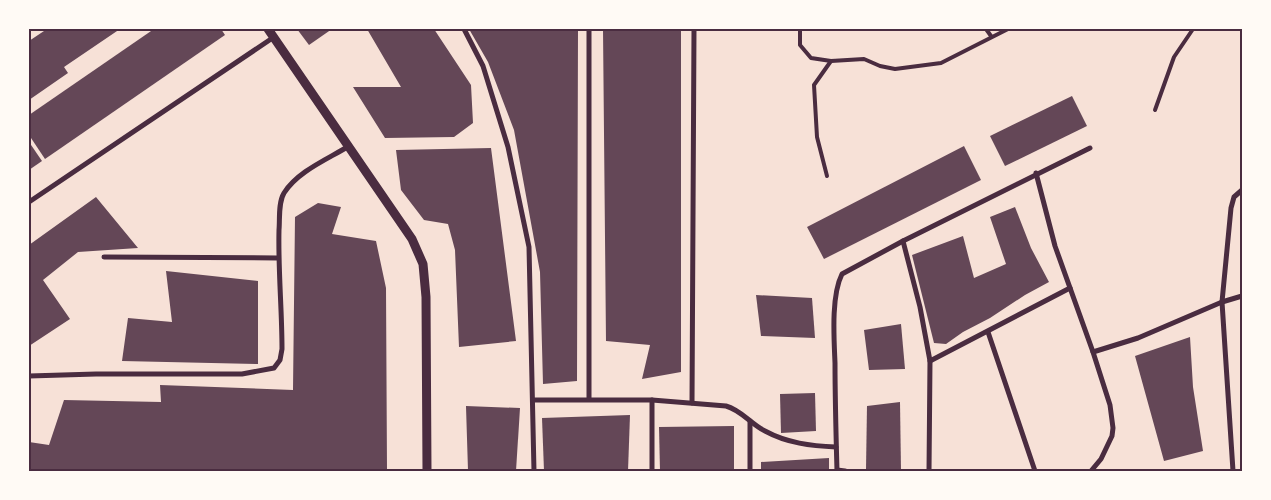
<svg xmlns="http://www.w3.org/2000/svg" width="1271" height="500" viewBox="0 0 1271 500" font-family="'Roboto Serif',serif">
	<style>
		.building { fill: #644757 }
		.lines { fill: none; stroke-linecap: round; stroke-linejoin: round }
		.service { stroke: #4a2c40; stroke-width: 4 }
		.minor { stroke: #4a2c40; stroke-width: 5 }
		.tertiary { stroke: #4a2c40; stroke-width: 9 }
		.neatline { fill: none; stroke: #4a2c40; stroke-width: 2 }
	</style>
	<rect width="100%" height="100%" fill="#f7e1d7"/>
	<g class="building">
		<path d="M 47,29 L 120,29 L 64,67 L 68,73 L 29,100 L 29,41 Z"/>
		<path d="M 154,29 L 221,29 L 225,35 L 45,159 L 29,135 L 29,115 Z"/>
		<path d="M 297,29 L 332,29 L 309,45 Z"/>
		<path d="M 367,29 L 434,29 L 471,85 L 473,123 L 454,137 L 385,138 L 353,87 L 401,87 Z"/>
		<path d="M 469,29 L 578,29 L 577,381 L 543,384 L 540,272 L 514,130 L 488,62 Z"/>
		<path d="M 603,29 L 681,29 L 681,372 L 642,379 L 650,345 L 606,341 Z"/>
		<path d="M 1072,96 L 1087,126 L 1005,166 L 990,136 Z"/>
		<path d="M 29,142 L 42,161 L 29,170 Z"/>
		<path d="M 964,146 L 981,180 L 824,259 L 807,227 Z"/>
		<path d="M 491,148 L 516,341 L 459,347 L 455,250 L 448,224 L 424,220 L 401,190 L 396,150 Z"/>
		<path d="M 96,197 L 138,248 L 78,252 L 43,280 L 70,319 L 29,346 L 29,245 Z"/>
		<path d="M 318,203 L 341,207 L 332,234 L 376,241 L 386,288 L 387,471 L 29,471 L 29,442 L 49,445 L 64,400 L 161,402 L 160,385 L 293,390 L 295,217 Z"/>
		<path d="M 1015,207 L 1031,248 L 1049,282 L 1025,295 L 990,318 L 963,332 L 946,344 L 934,343 L 912,255 L 963,236 L 974,278 L 1006,264 L 990,217 Z"/>
		<path d="M 166,271 L 258,281 L 258,364 L 122,361 L 128,318 L 172,322 Z"/>
		<path d="M 756,295 L 812,298 L 815,338 L 761,336 Z"/>
		<path d="M 901,324 L 905,369 L 869,370 L 864,330 Z"/>
		<path d="M 1190,337 L 1193,387 L 1203,451 L 1164,461 L 1135,356 Z"/>
		<path d="M 815,393 L 816,431 L 781,433 L 780,394 Z"/>
		<path d="M 900,402 L 901,471 L 876,471 L 866,469 L 867,406 Z"/>
		<path d="M 466,406 L 520,408 L 516,471 L 468,471 Z"/>
		<path d="M 630,415 L 628,471 L 544,471 L 542,418 Z"/>
		<path d="M 734,426 L 734,471 L 660,471 L 659,427 Z"/>
		<path d="M 829,458 L 829,471 L 761,471 L 761,462 Z"/>
	</g>
	<g class="lines">
		<g class="service">
			<path d="M 800,29 L 800,45 L 811,58 L 831,61 L 864,59 L 880,66 L 895,69 L 941,63 L 1008,29"/>
			<path d="M 986,29 L 991,36"/>
			<path d="M 1155,110 L 1174,57 L 1193,29"/>
			<path d="M 827,176 L 817,137 L 814,85 L 831,61"/>
		</g>
		<g class="minor">
			<path d="M 464,29 L 483,66 L 508,147 L 529,247 L 534,471"/>
			<path d="M 589,29 L 589,399"/>
			<path d="M 1036,173 L 1055,246 L 1093,352 L 1110,405 L 1113,428 L 1112,436 L 1101,459 L 1091,471"/>
			<path d="M 29,202 L 274,37"/>
			<path d="M 903,241 L 920,307 L 930,361 L 929,471"/>
			<path d="M 104,257 L 278,258"/>
			<path d="M 988,332 L 1035,471"/>
			<path d="M 1093,352 L 1138,338 L 1222,302 L 1242,296"/>
			<path d="M 930,361 L 1070,288"/>
			<path d="M 29,376 L 96,374 L 242,374 L 274,368 L 280,360 L 282,349 C 282,309 278,270 279,230 C 280,219 278,203 284,193 C 298,171 328,159 349,146"/>
			<path d="M 533,400 L 652,400 L 726,406 C 741,410 751,424 765,431 C 787,443 811,446 836,447"/>
			<path d="M 652,400 L 652,471"/>
			<path d="M 692,403 L 694,29"/>
			<path d="M 837,470 L 845,471"/>
			<path d="M 750,471 L 750,421"/>
			<path d="M 837,471 C 836,435 835,399 835,363 C 834,338 831,296 842,274 L 903,241 L 1090,148"/>
			<path d="M 1233,471 L 1222,302 L 1231,208 L 1234,197 L 1242,190"/>
		</g>
		<path class="tertiary" d="M 268,29 L 412,239 L 423,264 L 426,297 L 427,471"/>
	</g>
	<rect width="1271" height="500" fill="none" stroke="#fffaf5" stroke-width="60"/>
	<rect x="30" y="30" width="1211" height="440" class="neatline"/>
</svg>
